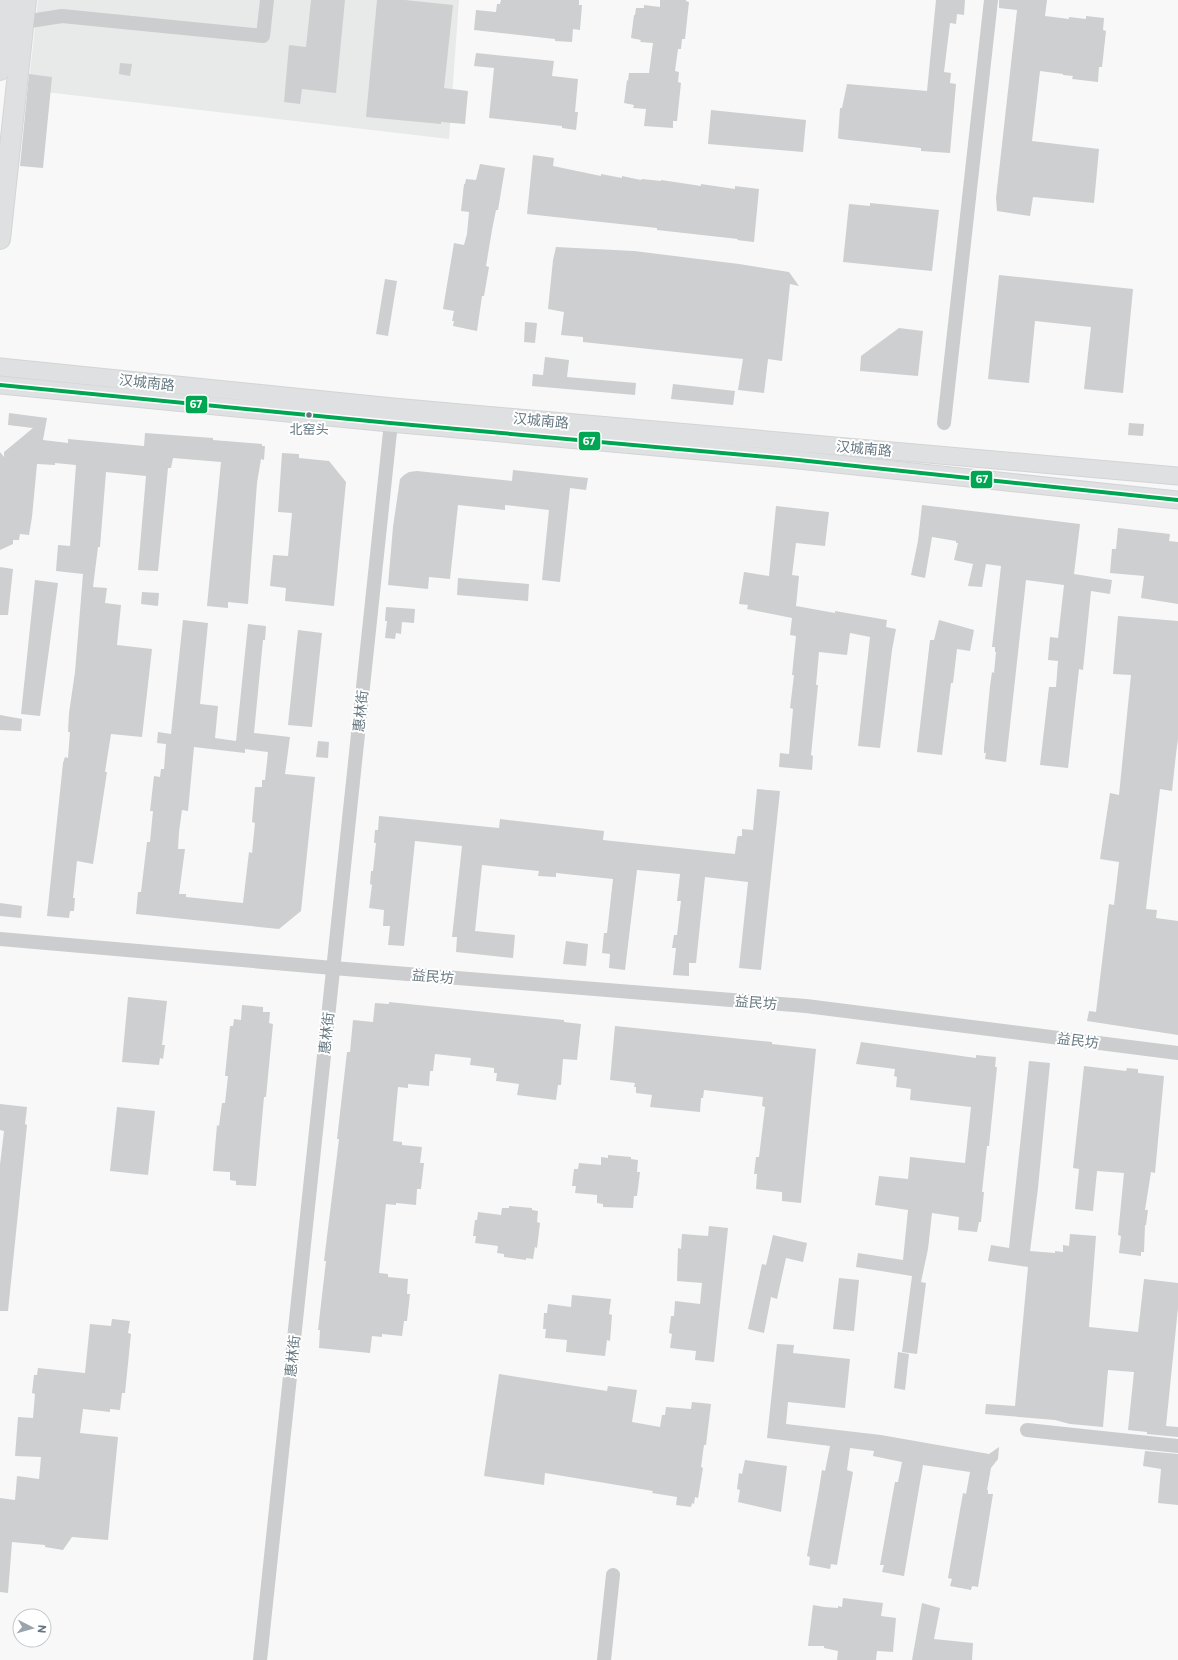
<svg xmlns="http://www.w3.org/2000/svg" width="1178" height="1660" viewBox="0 0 1178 1660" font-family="Commissioner,'Noto Sans SC',sans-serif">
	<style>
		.built { fill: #e8eaea }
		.building { fill: #cdcfd0; fill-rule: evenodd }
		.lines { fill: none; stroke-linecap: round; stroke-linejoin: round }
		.major-casing { stroke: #d3d4d5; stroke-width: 19 }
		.highway-casing { stroke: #d4d5d5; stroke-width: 22 }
		.minor { stroke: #cbcdce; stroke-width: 14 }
		.major { stroke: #dfe0e1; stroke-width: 17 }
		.highway { stroke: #dfe0e1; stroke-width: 20 }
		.bus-1-casing { stroke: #fff; stroke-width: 7 }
		.bus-1 { stroke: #00a651; stroke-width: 4 }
		.bus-dot { fill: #667881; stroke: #fff; stroke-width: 1.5 }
		.labels { text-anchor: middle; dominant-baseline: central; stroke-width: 4; stroke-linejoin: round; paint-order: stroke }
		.bus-label { font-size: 13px; fill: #667881; stroke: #fff }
		.street-label { font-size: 14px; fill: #667881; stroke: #fff }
		.line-badge { stroke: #fff; stroke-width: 1.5 }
		.badge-label { font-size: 11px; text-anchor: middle; font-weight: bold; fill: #fff }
	</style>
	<rect width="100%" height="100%" fill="#f8f8f8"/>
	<path class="built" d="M 38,0 L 459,0 L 449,139 L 28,90 Z"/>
	<g class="building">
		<path d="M 311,0 L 345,0 L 336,93 L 302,89 L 300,104 L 284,102 L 289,45 L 306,47 Z"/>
		<path d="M 377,0 L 405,0 L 453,5 L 444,88 L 468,91 L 465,124 L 441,122 L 441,124 L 366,117 Z"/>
		<path d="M 501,0 L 579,0 L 579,5 L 582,5 L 580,30 L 573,29 L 572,42 L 555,41 L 555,39 L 474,30 L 476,10 L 496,12 L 497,4 L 500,4 Z"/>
		<path d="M 660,0 L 686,0 L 686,1 L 689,2 L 685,39 L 682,39 L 681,49 L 678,49 L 675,71 L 679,72 L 678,82 L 681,83 L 677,121 L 673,121 L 673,128 L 644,126 L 646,109 L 633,108 L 634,105 L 624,103 L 627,80 L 628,81 L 629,73 L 649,73 L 653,43 L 640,42 L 641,40 L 631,38 L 634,15 L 635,15 L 636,8 L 644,8 L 644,5 L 660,7 Z"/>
		<path d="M 936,0 L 965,0 L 964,15 L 957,14 L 956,24 L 950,23 L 944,72 L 951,73 L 950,83 L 956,84 L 950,153 L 921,151 L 921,148 L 840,139 L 838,138 L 840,108 L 842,108 L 847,84 L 927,91 Z"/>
		<path d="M 999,0 L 1047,0 L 1045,16 L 1069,19 L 1069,17 L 1086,19 L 1086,16 L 1104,18 L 1103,30 L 1106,31 L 1102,67 L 1099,67 L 1098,82 L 1072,79 L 1073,76 L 1063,75 L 1063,74 L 1040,71 L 1032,141 L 1099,149 L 1094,203 L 1033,197 L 1030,216 L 997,211 L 996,198 L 1017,10 L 999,8 Z"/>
		<path d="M 476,53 L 554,61 L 552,76 L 578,79 L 575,112 L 578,112 L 576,130 L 562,128 L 562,126 L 489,118 L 494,68 L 474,66 Z"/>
		<path d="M 120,63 L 132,64 L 130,76 L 119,74 Z"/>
		<path d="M 29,74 L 52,77 L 43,168 L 20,166 Z"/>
		<path d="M 711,110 L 806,120 L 803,152 L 708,144 Z"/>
		<path d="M 533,155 L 554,158 L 553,166 L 601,176 L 601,174 L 622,178 L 622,176 L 641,180 L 642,179 L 661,181 L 661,180 L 701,186 L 701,184 L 735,189 L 735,186 L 759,189 L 754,242 L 737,240 L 738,239 L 657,230 L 657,228 L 527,214 Z"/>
		<path d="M 480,164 L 505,168 L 498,210 L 496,210 L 492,230 L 486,266 L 489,267 L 484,296 L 482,296 L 477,331 L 453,326 L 454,321 L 452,321 L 454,311 L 443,309 L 454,243 L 464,245 L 467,234 L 469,212 L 461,211 L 464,184 L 465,184 L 466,179 L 476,180 Z"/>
		<path d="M 870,203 L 939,210 L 932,271 L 843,262 L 849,204 L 870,206 Z"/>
		<path d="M 556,247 L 634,251 L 739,264 L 789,272 L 799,286 L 790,284 L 782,361 L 768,359 L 764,393 L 738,390 L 743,359 L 583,342 L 583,337 L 561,335 L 564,312 L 548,309 L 553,260 Z"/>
		<path d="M 999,275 L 1133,289 L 1123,393 L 1084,389 L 1091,327 L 1035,321 L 1029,383 L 988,379 Z"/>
		<path d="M 385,279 L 397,281 L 388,336 L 376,334 Z"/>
		<path d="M 525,322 L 537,323 L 535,343 L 524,342 Z"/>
		<path d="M 899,328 L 923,331 L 918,376 L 860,371 L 861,356 Z"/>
		<path d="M 545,357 L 569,360 L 567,377 L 636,383 L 635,395 L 532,386 L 533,374 L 543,375 Z"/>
		<path d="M 673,384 L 735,391 L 733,405 L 671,399 Z"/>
		<path d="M 9,413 L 47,418 L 43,440 L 68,443 L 68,439 L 144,446 L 145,433 L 213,438 L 213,440 L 262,444 L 262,446 L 265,446 L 264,460 L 261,459 L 257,483 L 248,604 L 228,602 L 228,608 L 207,606 L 221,462 L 173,458 L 171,468 L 168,468 L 158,571 L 138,570 L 146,476 L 106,472 L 100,547 L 98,547 L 93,587 L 107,588 L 105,603 L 121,605 L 117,645 L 152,649 L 142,737 L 111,734 L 105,772 L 107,772 L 93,864 L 77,861 L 73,898 L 75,898 L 74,911 L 70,911 L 69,918 L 47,916 L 63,763 L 65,757 L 68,758 L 70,732 L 68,732 L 69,713 L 75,672 L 83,574 L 56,571 L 58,545 L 70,546 L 76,465 L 55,463 L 55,465 L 37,464 L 32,517 L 29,535 L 20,534 L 19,540 L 13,540 L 13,544 L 0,550 L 0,452 L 4,457 L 4,452 L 33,428 L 8,425 Z"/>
		<path d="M 1129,423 L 1144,424 L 1143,436 L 1128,435 Z"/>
		<path d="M 282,453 L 299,454 L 299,458 L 329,461 L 346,482 L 334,606 L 285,601 L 286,588 L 270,586 L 273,555 L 288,556 L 292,513 L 278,512 Z"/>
		<path d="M 513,470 L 588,478 L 586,490 L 570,488 L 560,582 L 542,580 L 549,510 L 505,505 L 505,510 L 458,505 L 450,579 L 429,577 L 428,589 L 388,585 L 393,527 L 400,479 L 404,475 L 409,472 L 417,471 L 512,481 Z"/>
		<path d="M 922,505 L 1080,524 L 1074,574 L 1112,580 L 1110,594 L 1091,591 L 1083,670 L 1079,669 L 1068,768 L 1040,765 L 1049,687 L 1056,687 L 1058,661 L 1048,660 L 1050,637 L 1058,638 L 1064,585 L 1026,580 L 1006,762 L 985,759 L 986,753 L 984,753 L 984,748 L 990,686 L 992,672 L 994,673 L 996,652 L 995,652 L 995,647 L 992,647 L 1001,566 L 986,564 L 982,587 L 968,586 L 973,564 L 954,560 L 958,543 L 956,543 L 956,541 L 932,537 L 925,578 L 911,575 L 918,541 Z"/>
		<path d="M 776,506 L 829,512 L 825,546 L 796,543 L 792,575 L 799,576 L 796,606 L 835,613 L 835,611 L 887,620 L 886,627 L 896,629 L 892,650 L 880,748 L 858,746 L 870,637 L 850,633 L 847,655 L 819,652 L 816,685 L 818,685 L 811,755 L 813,756 L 812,770 L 779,767 L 780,753 L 789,754 L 793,709 L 790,708 L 794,675 L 792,675 L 796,636 L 790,635 L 792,618 L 747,609 L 748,605 L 739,604 L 744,572 L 769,576 Z"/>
		<path d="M 1118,528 L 1170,534 L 1169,541 L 1178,542 L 1178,604 L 1141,598 L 1144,576 L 1110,573 L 1112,549 L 1116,549 Z"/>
		<path d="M 0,567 L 13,569 L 8,615 L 0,615 Z"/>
		<path d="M 458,578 L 529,584 L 528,601 L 457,595 Z"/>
		<path d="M 35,580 L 58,583 L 40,716 L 21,714 Z"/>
		<path d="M 142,592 L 159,593 L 158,606 L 141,604 Z"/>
		<path d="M 386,607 L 415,609 L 414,623 L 402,622 L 401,634 L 396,633 L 395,639 L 385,638 L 387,621 L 385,621 Z"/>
		<path d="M 1118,616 L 1178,621 L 1178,739 L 1176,754 L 1172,791 L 1160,789 L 1146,909 L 1157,910 L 1156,918 L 1178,921 L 1178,1035 L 1087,1021 L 1089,1011 L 1096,1012 L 1109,904 L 1114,905 L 1119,862 L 1100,859 L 1110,793 L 1119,795 L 1131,675 L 1113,674 Z"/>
		<path d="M 183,620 L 208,623 L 200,704 L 218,706 L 215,738 L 236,741 L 248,624 L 266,626 L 265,640 L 263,640 L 254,733 L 290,737 L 285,774 L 315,777 L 301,911 L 279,929 L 136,914 L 138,892 L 141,892 L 147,842 L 150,842 L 153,811 L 150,811 L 154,776 L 160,777 L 161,769 L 164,769 L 166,744 L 157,743 L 158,732 L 171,734 ZM 194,747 L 245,753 L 245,749 L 268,752 L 265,780 L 262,780 L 262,787 L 255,787 L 252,822 L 255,823 L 252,853 L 249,852 L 243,903 L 186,897 L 186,894 L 179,894 L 185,849 L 178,849 L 179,832 L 182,810 L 188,811 Z"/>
		<path d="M 939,620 L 974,630 L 970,651 L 957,649 L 953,683 L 951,683 L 942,755 L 917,752 L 930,640 L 934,640 Z"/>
		<path d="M 298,630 L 322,633 L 312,727 L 288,725 Z"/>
		<path d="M 0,715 L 22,719 L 21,731 L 0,730 Z"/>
		<path d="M 318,741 L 329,742 L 328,758 L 316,757 Z"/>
		<path d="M 757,789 L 780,791 L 761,970 L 739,968 L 748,882 L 705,877 L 696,963 L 689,963 L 689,976 L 673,975 L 676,948 L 672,948 L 674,935 L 677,935 L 681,901 L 677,901 L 680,874 L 637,870 L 625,970 L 609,968 L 610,954 L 602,953 L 604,933 L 607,933 L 613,879 L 556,873 L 556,877 L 538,876 L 539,871 L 482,865 L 475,931 L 515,935 L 513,958 L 456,952 L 457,937 L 452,937 L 462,846 L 415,841 L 404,946 L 388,945 L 390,926 L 383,926 L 384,910 L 369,908 L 372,885 L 370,884 L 371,871 L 373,871 L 376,843 L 374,843 L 375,830 L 378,830 L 379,816 L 499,828 L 500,819 L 604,831 L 603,840 L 735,854 L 737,838 L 738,836 L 742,836 L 742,829 L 753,830 Z"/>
		<path d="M 0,903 L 22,906 L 21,918 L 0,916 Z"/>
		<path d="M 566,941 L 588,944 L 586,966 L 563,964 Z"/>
		<path d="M 128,997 L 167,1001 L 162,1045 L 165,1045 L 163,1059 L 160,1058 L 159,1065 L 122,1062 Z"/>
		<path d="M 389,1002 L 564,1020 L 564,1022 L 581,1024 L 577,1060 L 563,1059 L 561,1085 L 558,1085 L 556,1100 L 517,1095 L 519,1084 L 496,1081 L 497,1073 L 494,1073 L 494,1068 L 470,1065 L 471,1058 L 435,1054 L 433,1071 L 430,1071 L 429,1086 L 408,1084 L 408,1088 L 398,1087 L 393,1141 L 402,1142 L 402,1145 L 422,1147 L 420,1163 L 424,1163 L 421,1189 L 417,1189 L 416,1205 L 396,1203 L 396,1205 L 386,1204 L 379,1273 L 388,1274 L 388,1277 L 408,1279 L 407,1294 L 410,1294 L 407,1321 L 404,1321 L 402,1336 L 382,1334 L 382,1337 L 372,1336 L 370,1353 L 319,1348 L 320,1330 L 318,1330 L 326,1261 L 324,1261 L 339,1139 L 337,1139 L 347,1052 L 350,1052 L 353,1020 L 373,1022 L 375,1003 L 389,1004 Z"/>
		<path d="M 242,1005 L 263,1007 L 263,1012 L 270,1012 L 269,1023 L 273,1024 L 266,1097 L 264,1097 L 256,1186 L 236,1185 L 236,1181 L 230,1180 L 230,1172 L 213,1171 L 217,1125 L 219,1126 L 222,1103 L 225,1103 L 228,1076 L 225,1076 L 230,1026 L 233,1026 L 234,1019 L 241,1020 Z"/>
		<path d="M 615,1026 L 772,1042 L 772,1044 L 816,1049 L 801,1203 L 782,1201 L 782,1192 L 756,1189 L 757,1174 L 754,1174 L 756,1157 L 759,1157 L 765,1107 L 762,1106 L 763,1097 L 704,1090 L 703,1098 L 701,1098 L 700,1112 L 650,1107 L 652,1095 L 636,1093 L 636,1087 L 634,1087 L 635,1083 L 610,1080 Z"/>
		<path d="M 861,1042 L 976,1058 L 976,1055 L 996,1057 L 995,1067 L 997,1067 L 989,1146 L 987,1146 L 982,1192 L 984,1192 L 981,1222 L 979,1222 L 977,1232 L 958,1230 L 959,1217 L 932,1213 L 928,1249 L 921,1282 L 926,1283 L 917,1354 L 902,1352 L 912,1276 L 856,1267 L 858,1253 L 903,1260 L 908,1210 L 875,1205 L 879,1176 L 908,1179 L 910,1157 L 965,1163 L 971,1107 L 910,1100 L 911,1089 L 896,1087 L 897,1077 L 894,1076 L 895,1069 L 856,1064 Z"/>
		<path d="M 1029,1061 L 1050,1063 L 1038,1188 L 1030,1251 L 1055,1253 L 1055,1251 L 1063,1252 L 1063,1245 L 1069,1246 L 1070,1234 L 1096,1236 L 1089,1327 L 1138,1332 L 1144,1279 L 1178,1283 L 1178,1308 L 1166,1426 L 1178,1427 L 1178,1437 L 1147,1434 L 1147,1432 L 1128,1430 L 1134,1372 L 1108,1370 L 1103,1427 L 1070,1424 L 1055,1420 L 985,1414 L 986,1404 L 1015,1406 L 1028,1267 L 988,1261 L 991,1245 L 1009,1248 Z"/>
		<path d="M 1084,1066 L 1126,1071 L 1127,1068 L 1138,1069 L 1138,1073 L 1164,1076 L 1155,1173 L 1151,1172 L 1145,1210 L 1148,1210 L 1146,1225 L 1145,1225 L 1144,1252 L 1141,1252 L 1141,1256 L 1119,1253 L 1121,1236 L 1118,1235 L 1124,1173 L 1097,1171 L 1093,1211 L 1075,1209 L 1079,1169 L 1073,1168 Z"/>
		<path d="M 0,1104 L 27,1107 L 25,1124 L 27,1125 L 8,1311 L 0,1311 L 0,1165 L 4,1131 L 0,1130 Z"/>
		<path d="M 117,1107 L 155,1111 L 148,1175 L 110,1171 Z"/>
		<path d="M 608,1155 L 631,1157 L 631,1159 L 638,1160 L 637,1172 L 640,1172 L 637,1196 L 634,1196 L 633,1208 L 603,1207 L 603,1204 L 597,1203 L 597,1195 L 575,1193 L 576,1186 L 572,1186 L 574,1169 L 578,1169 L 579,1163 L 601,1165 L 601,1157 L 608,1158 Z"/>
		<path d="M 509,1206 L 532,1208 L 532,1210 L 538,1211 L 537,1222 L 540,1223 L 537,1248 L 535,1247 L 533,1259 L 526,1258 L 526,1260 L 504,1257 L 504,1254 L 497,1253 L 498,1246 L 475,1243 L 476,1236 L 473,1236 L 475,1220 L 477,1220 L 478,1212 L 501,1215 L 502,1208 L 509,1208 Z"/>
		<path d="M 709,1226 L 728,1228 L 714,1362 L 695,1360 L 696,1351 L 670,1348 L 672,1334 L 669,1333 L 671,1316 L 674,1316 L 675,1301 L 700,1304 L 702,1283 L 677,1281 L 678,1248 L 681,1249 L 682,1234 L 708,1236 Z"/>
		<path d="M 773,1235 L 807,1243 L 803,1262 L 786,1258 L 777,1299 L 771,1297 L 764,1333 L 748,1329 L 762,1264 L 766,1265 Z"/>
		<path d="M 839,1278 L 859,1280 L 854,1331 L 833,1329 Z"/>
		<path d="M 572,1295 L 611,1299 L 609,1314 L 612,1315 L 610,1341 L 607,1340 L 605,1356 L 566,1352 L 567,1340 L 545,1338 L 546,1329 L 543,1329 L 544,1313 L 547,1313 L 548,1304 L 571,1307 Z"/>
		<path d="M 112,1319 L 130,1321 L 128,1333 L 131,1334 L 125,1393 L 122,1393 L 120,1410 L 110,1409 L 110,1412 L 83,1409 L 80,1433 L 118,1437 L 108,1540 L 72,1537 L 63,1550 L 45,1547 L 45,1545 L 12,1542 L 8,1593 L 0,1592 L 0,1498 L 15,1500 L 17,1476 L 39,1479 L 41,1457 L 15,1456 L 18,1417 L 33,1418 L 35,1394 L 32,1393 L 34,1375 L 37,1375 L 38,1368 L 85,1373 L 90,1324 L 111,1326 Z"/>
		<path d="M 777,1344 L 794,1345 L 793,1353 L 850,1359 L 845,1408 L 788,1402 L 786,1424 L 881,1435 L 989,1454 L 999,1447 L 998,1459 L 991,1468 L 987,1490 L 988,1490 L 988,1494 L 993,1494 L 978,1587 L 972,1586 L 971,1590 L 950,1586 L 952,1579 L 948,1578 L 963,1493 L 966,1494 L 970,1472 L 923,1465 L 904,1576 L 882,1572 L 884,1565 L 880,1565 L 895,1482 L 898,1482 L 902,1462 L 873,1456 L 874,1451 L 850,1448 L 847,1470 L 853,1472 L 837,1565 L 831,1564 L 830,1569 L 809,1565 L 810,1557 L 807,1556 L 819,1489 L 822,1470 L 825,1471 L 830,1446 L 767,1438 Z"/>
		<path d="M 898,1352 L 909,1354 L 905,1390 L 894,1388 Z"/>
		<path d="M 499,1374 L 607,1391 L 608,1386 L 637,1390 L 632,1422 L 660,1427 L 662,1415 L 665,1415 L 666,1407 L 691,1409 L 692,1402 L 711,1404 L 706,1445 L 704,1445 L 701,1467 L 703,1468 L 698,1498 L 695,1497 L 694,1504 L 692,1503 L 691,1507 L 676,1505 L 677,1497 L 652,1493 L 653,1491 L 545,1473 L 544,1485 L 484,1476 Z"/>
		<path d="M 1145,1451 L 1178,1454 L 1178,1505 L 1158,1503 L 1161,1469 L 1143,1466 Z"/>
		<path d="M 745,1460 L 787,1466 L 781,1512 L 738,1502 L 740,1490 L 737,1489 L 739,1473 L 742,1474 Z"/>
		<path d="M 843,1598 L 883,1603 L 881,1616 L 896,1618 L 893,1652 L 877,1651 L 876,1660 L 837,1660 L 838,1651 L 824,1648 L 824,1646 L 808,1646 L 813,1605 L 824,1607 L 838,1608 L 838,1606 L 842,1607 Z"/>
		<path d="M 922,1603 L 940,1608 L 934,1639 L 973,1643 L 972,1660 L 912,1660 Z"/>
	</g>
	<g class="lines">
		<g class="major-casing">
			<g id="major">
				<path d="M 0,367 L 393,407 L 1178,476"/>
				<path d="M 0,385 L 390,423 L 789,459 L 1178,500"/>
			</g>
		</g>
		<g class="highway-casing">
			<g id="highway">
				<path d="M 0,70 L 7,0"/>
				<path d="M 0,239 L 26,0"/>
			</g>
		</g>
		<g class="minor">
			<path d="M 30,21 L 62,16 L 263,36 L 267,0"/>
			<path d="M 944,423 L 991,0"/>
			<path d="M 0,939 L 333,968 L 806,1006 L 1178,1053"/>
			<path d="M 1027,1430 L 1178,1446"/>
			<path d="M 260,1660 L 392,413"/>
			<path d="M 604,1660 L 613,1575"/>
		</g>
		<use href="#major" class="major"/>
		<use href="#highway" class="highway"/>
		<g class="bus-1-casing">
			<path id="bus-1" d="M 0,385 L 390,423 L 789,459 L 1178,500"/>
		</g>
		<use href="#bus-1" class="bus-1"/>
	</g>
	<circle class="bus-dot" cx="309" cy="415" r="3.5"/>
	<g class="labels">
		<g class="bus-label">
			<text x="309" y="429">北窑头</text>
		</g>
		<g class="street-label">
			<text transform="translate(147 382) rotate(6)">汉城南路</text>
			<text transform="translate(541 420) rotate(5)">汉城南路</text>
			<text transform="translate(864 448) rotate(5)">汉城南路</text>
			<text transform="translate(360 711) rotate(-84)">惠林街</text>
			<text transform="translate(433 976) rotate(5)">益民坊</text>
			<text transform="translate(756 1002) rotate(5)">益民坊</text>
			<text transform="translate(326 1033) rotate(-84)">惠林街</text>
			<text transform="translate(1078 1040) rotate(7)">益民坊</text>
			<text transform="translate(292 1356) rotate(-84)">惠林街</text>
		</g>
	</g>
	<g class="line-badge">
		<rect x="185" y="395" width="23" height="19" rx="4" fill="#00a651"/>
		<rect x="578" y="431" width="23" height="20" rx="4" fill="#00a651"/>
		<rect x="970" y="470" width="23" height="19" rx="4" fill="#00a651"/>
	</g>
	<g class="badge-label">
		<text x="196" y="408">67</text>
		<text x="589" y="445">67</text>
		<text x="982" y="483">67</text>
	</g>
	<g transform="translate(32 1628) rotate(96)"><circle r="19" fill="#ffffff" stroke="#c2c9cd"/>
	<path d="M0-3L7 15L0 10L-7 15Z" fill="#99a5ab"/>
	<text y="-6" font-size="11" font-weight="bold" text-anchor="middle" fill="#667881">N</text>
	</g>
</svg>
